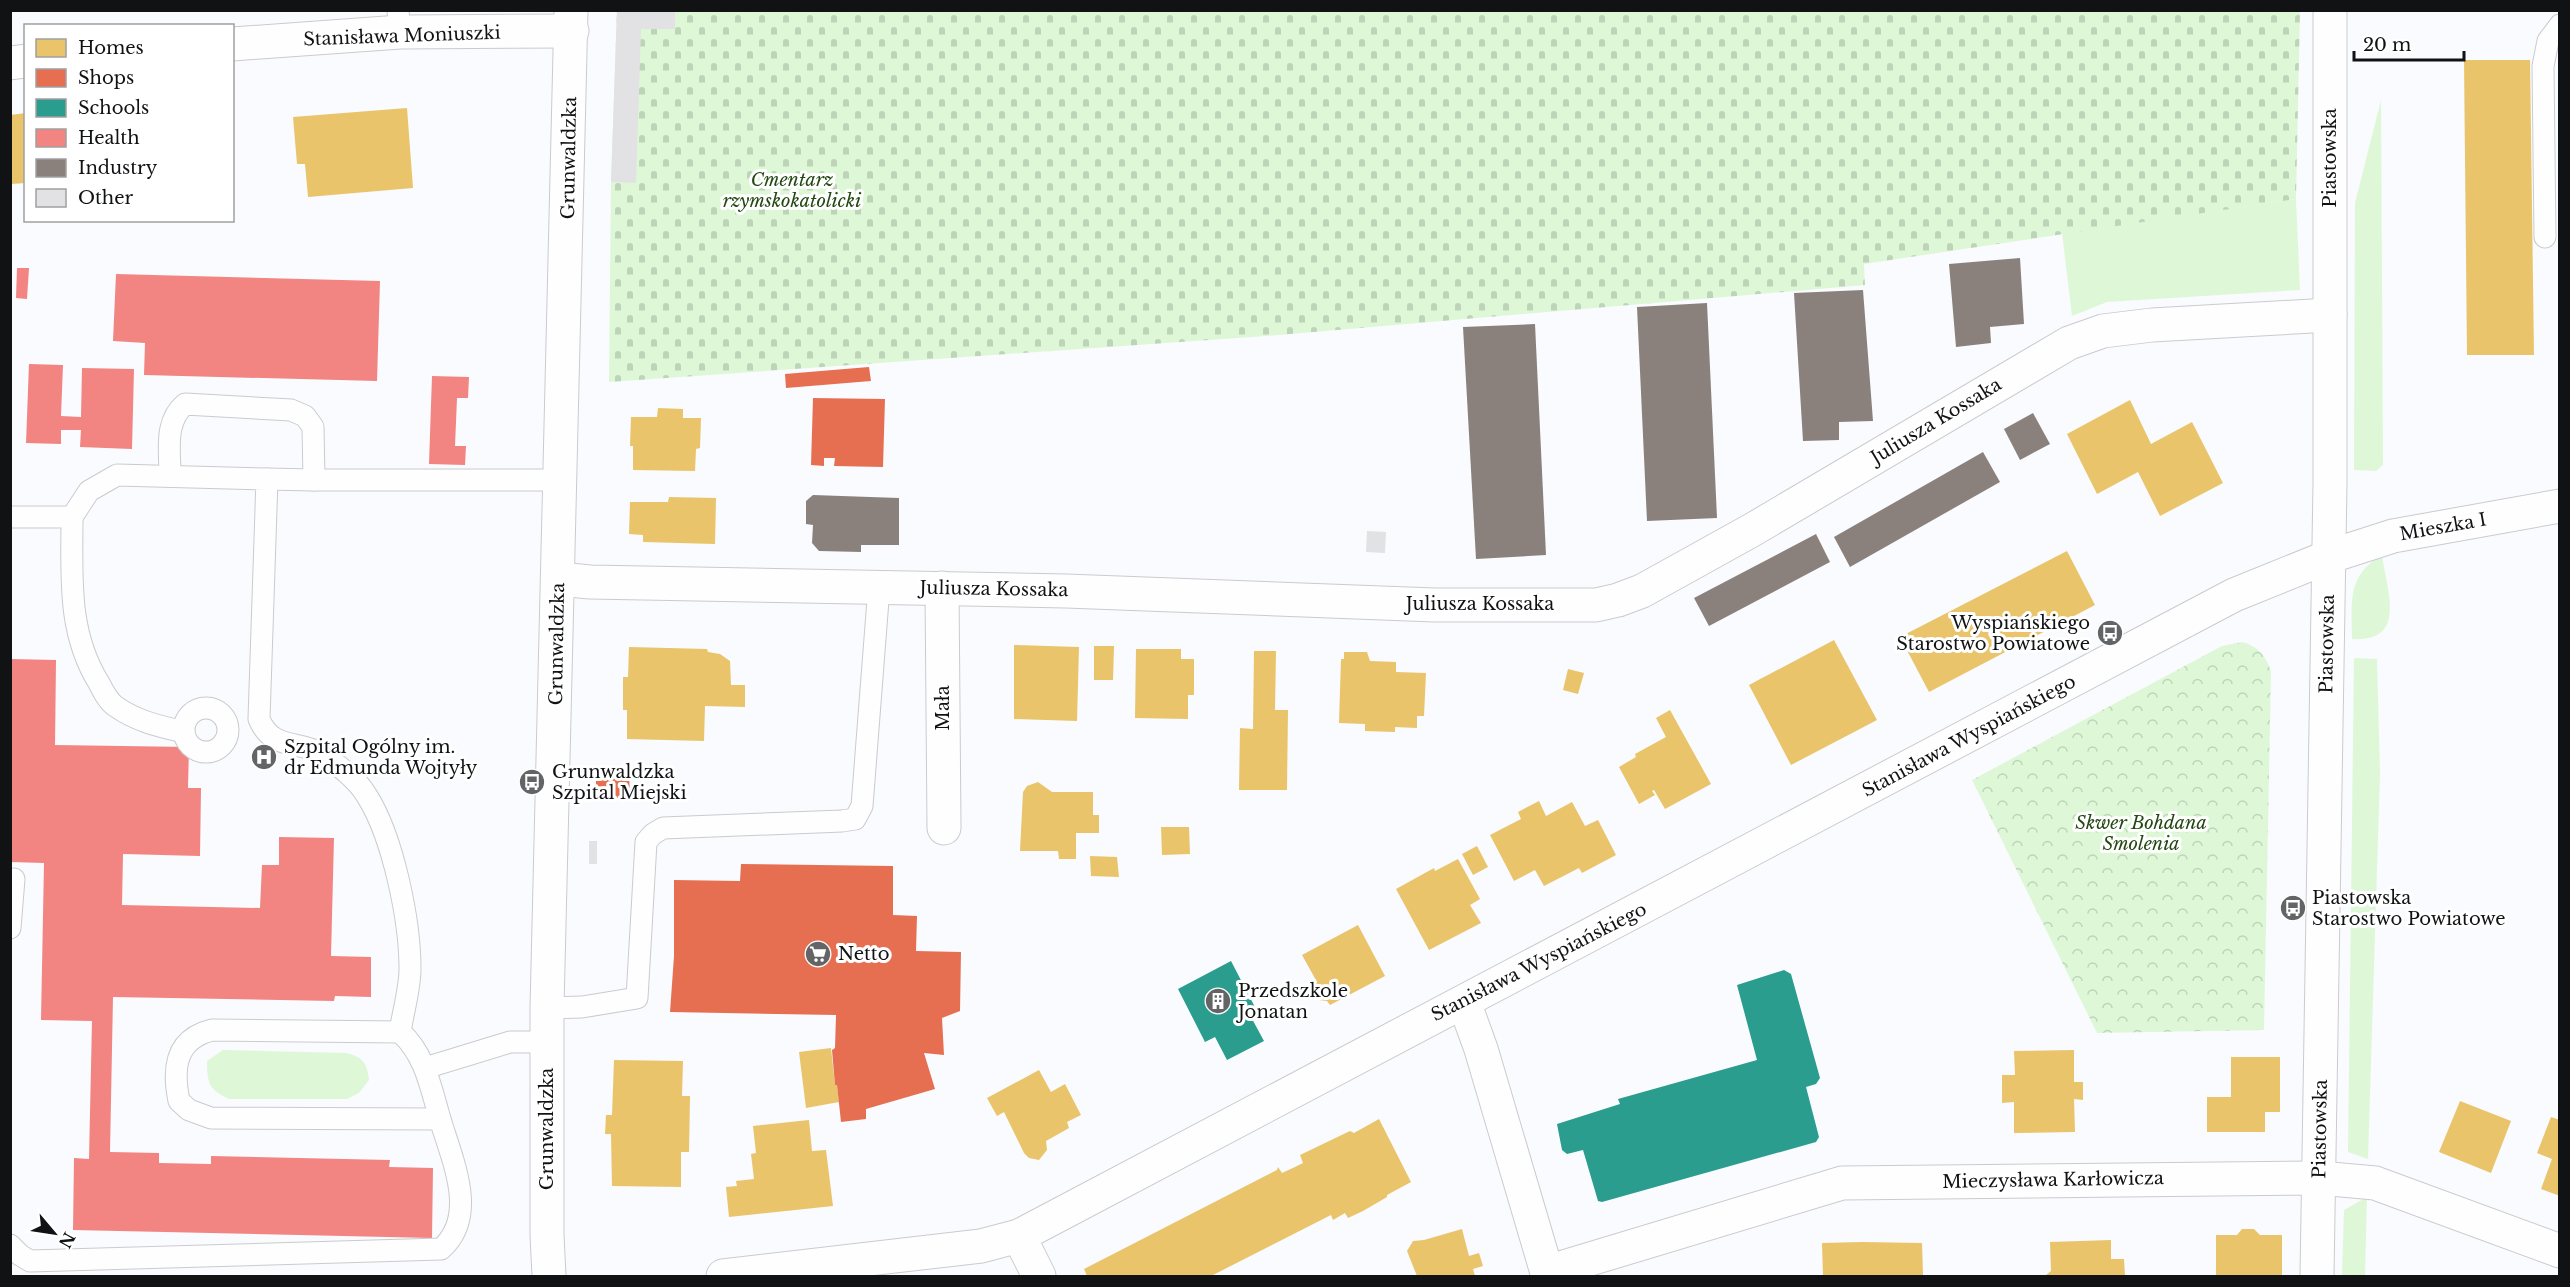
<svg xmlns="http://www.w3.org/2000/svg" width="2570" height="1287" viewBox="0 0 2570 1287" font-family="'Libre Baskerville',serif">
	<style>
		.green { fill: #def8d7 }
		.cemetery { fill: url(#cemetery-stones) }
		.park { fill: url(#park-crowns) }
		.homes { fill: #e9c46a }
		.shops { fill: #e76f51 }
		.schools { fill: #2a9d8f }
		.health { fill: #f28482 }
		.industry { fill: #8a817c }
		.building { fill: #e2e1e3 }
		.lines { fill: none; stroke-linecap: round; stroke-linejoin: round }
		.service-casing { stroke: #cacbcd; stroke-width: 23 }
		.minor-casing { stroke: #cacbcd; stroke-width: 35 }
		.tertiary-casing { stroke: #cacbcd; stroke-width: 35 }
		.service { stroke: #fefeff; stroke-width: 21 }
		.minor { stroke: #fefeff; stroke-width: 33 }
		.tertiary { stroke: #fefeff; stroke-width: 33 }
		.labels { text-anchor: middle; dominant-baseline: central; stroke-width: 6; stroke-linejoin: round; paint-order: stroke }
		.street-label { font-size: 18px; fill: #111214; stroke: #fff }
		.park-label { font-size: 18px; font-style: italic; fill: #234812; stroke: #fff }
		.poi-label { font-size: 18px; fill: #111214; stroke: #fff; text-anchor: start }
	</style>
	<defs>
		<pattern id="cemetery-stones" width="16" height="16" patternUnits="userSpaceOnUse" patternTransform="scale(1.5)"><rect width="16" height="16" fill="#def8d7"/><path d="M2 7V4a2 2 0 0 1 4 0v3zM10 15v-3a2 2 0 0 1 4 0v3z" fill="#bdd4b8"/></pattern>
		<pattern id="park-crowns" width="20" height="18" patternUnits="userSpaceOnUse" patternTransform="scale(1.5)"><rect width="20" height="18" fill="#def8d7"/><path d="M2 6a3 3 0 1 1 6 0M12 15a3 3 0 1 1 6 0" fill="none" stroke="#bdd4b8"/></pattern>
	</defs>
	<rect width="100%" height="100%" fill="#f9fbfe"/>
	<g class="green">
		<path d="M 2381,100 L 2383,465 L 2376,471 L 2354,470 L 2355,203 Z"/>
		<path d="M 2296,199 L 2300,290 L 2107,302 L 2072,316 L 2062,233 Z"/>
		<path d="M 2382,555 C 2387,592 2408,642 2352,639 C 2352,603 2346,576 2382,555 Z"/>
		<path d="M 2354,658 L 2377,659 L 2380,773 L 2368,1159 L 2348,1152 Z"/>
		<path d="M 223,1050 L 346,1053 C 363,1057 367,1063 369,1080 L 359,1093 L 347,1099 L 229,1099 C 209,1090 207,1083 207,1061 Z"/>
		<path d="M 2367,1197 L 2365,1276 L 2342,1276 L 2344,1210 Z"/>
	</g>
	<path class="cemetery" d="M 617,11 L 2300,11 L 2296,199 L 1864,264 L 1865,285 L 1266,336 L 609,382 L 611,182 Z"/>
	<path class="park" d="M 2242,642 C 2259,647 2265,655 2271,671 L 2264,1030 L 2097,1033 L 1972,780 L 2222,646 Z"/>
	<g class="homes">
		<path d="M 2464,60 L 2530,60 L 2534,355 L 2467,355 Z"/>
		<path d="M 407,108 L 413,188 L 308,197 L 305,164 L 297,164 L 293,117 Z"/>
		<path d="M 26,113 L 26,183 L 11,184 L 10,115 Z"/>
		<path d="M 2130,400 L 2151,444 L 2192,422 L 2223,483 L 2160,516 L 2138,472 L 2097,494 L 2067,434 Z"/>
		<path d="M 658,408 L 683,409 L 683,418 L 701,418 L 700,448 L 696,449 L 695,471 L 633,470 L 633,446 L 630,446 L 631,417 L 657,417 Z"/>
		<path d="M 669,497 L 716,498 L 715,544 L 643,542 L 643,535 L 629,534 L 630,502 L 668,502 Z"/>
		<path d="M 2067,551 L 2095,605 L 1929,692 L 1900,637 Z"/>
		<path d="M 1834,640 L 1877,720 L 1791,765 L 1749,685 Z"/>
		<path d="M 1014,645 L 1079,647 L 1077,721 L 1014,719 Z"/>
		<path d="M 1094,646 L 1114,646 L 1113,680 L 1094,680 Z"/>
		<path d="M 629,647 L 707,649 L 708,652 L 720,654 L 730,661 L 731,685 L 745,685 L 745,707 L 705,706 L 704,741 L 627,739 L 627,710 L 623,710 L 623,677 L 628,677 Z"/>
		<path d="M 1136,649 L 1181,649 L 1181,659 L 1194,659 L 1194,695 L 1188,695 L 1188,719 L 1135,718 Z"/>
		<path d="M 1254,651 L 1276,651 L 1275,710 L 1288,710 L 1287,790 L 1239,790 L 1240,728 L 1253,729 Z"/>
		<path d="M 1344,652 L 1367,652 L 1370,661 L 1396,662 L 1396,672 L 1426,673 L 1424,716 L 1417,716 L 1417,728 L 1395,727 L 1395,732 L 1365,731 L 1365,724 L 1339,723 L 1341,659 L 1344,659 Z"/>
		<path d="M 1568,669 L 1584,673 L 1578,694 L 1563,690 Z"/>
		<path d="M 1670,710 L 1711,784 L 1665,809 L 1654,790 L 1652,791 L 1655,795 L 1639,804 L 1619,767 L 1636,757 L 1635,754 L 1666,737 L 1656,718 Z"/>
		<path d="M 1038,782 L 1052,792 L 1093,792 L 1093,815 L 1099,815 L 1099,833 L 1076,833 L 1076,859 L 1059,859 L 1058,851 L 1020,851 L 1023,792 L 1027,786 Z"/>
		<path d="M 1539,801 L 1546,816 L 1572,802 L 1585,826 L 1598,820 L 1616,855 L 1582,873 L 1579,868 L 1544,886 L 1535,870 L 1514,881 L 1490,835 L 1521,819 L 1518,812 Z"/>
		<path d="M 1161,827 L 1189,827 L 1190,854 L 1162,855 Z"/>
		<path d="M 1477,846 L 1488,867 L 1473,875 L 1462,854 Z"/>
		<path d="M 1090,856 L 1117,857 L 1119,877 L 1091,876 Z"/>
		<path d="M 1458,859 L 1480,899 L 1470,905 L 1481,923 L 1429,950 L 1396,889 L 1434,868 L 1435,871 Z"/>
		<path d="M 1358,925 L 1385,976 L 1330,1005 L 1327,1001 L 1319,1000 L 1312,989 L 1317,982 L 1302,955 Z"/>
		<path d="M 831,1048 L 835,1085 L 837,1085 L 839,1102 L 806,1108 L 799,1052 Z"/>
		<path d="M 2074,1050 L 2074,1082 L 2083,1082 L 2083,1100 L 2074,1099 L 2075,1132 L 2014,1133 L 2014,1102 L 2002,1103 L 2002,1075 L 2015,1075 L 2014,1051 Z"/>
		<path d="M 2231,1057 L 2280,1057 L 2280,1112 L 2265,1112 L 2265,1132 L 2207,1132 L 2207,1097 L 2231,1097 Z"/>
		<path d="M 614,1060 L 683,1061 L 682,1096 L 690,1096 L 689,1152 L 681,1152 L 681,1187 L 612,1186 L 611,1134 L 605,1134 L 606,1115 L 612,1115 Z"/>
		<path d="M 1039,1070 L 1051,1092 L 1065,1084 L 1081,1115 L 1067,1122 L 1069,1128 L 1046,1141 L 1047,1150 L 1039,1160 L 1029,1158 L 1024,1153 L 1004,1112 L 997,1116 L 987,1098 Z"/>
		<path d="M 2460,1101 L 2511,1121 L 2491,1173 L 2439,1152 Z"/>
		<path d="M 2551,1117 L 2560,1120 L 2560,1196 L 2541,1189 L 2552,1159 L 2537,1153 Z"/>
		<path d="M 1379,1119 L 1411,1182 L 1387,1195 L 1387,1197 L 1363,1211 L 1348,1218 L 1345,1213 L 1333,1220 L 1331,1215 L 1211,1276 L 1087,1276 L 1084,1269 L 1277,1170 L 1278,1167 L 1282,1173 L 1295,1167 L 1303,1163 L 1300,1155 L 1350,1131 L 1354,1133 Z"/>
		<path d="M 809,1120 L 812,1151 L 826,1150 L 833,1206 L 729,1217 L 726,1187 L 737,1186 L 736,1181 L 754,1179 L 751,1154 L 756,1153 L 753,1126 Z"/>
		<path d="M 1462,1229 L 1469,1256 L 1479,1253 L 1483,1266 L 1473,1269 L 1475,1276 L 1417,1276 L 1407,1251 L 1413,1241 L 1424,1240 Z"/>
		<path d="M 2242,1229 L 2254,1229 L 2260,1235 L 2282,1235 L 2282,1276 L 2216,1276 L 2216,1235 L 2237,1235 Z"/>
		<path d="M 2111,1240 L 2111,1259 L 2124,1259 L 2125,1276 L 2045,1276 L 2051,1271 L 2050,1242 Z"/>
		<path d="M 1862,1242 L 1922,1243 L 1923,1275 L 1823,1276 L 1822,1243 Z"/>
	</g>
	<g class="shops">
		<path d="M 869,367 L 871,381 L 786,388 L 785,374 Z"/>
		<path d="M 813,398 L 885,399 L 883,467 L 834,466 L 835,458 L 824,458 L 824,466 L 811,465 Z"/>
		<path d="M 596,772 L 629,772 L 630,798 L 596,798 Z"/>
		<path d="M 741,864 L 893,866 L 893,915 L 917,916 L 916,951 L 961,952 L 960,1011 L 942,1018 L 944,1055 L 924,1053 L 935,1089 L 866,1109 L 866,1119 L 841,1122 L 837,1085 L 835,1085 L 832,1050 L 835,1048 L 836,1015 L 670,1012 L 674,956 L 674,880 L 740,881 Z"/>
	</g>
	<g class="schools">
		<path d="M 1231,961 L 1258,1013 L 1251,1017 L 1264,1041 L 1227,1060 L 1215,1037 L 1205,1042 L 1178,989 Z"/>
		<path d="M 1784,970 L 1791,974 L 1820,1078 L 1816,1084 L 1806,1087 L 1819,1137 L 1816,1142 L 1602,1202 L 1598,1201 L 1583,1150 L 1567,1154 L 1562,1150 L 1557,1124 L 1620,1104 L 1618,1099 L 1757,1060 L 1737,985 Z"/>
	</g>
	<g class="health">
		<path d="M 17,268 L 29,268 L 27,299 L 16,298 Z"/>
		<path d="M 116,274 L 380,281 L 377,381 L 144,375 L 145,343 L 113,341 Z"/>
		<path d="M 29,364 L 63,365 L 61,416 L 81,417 L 82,368 L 134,369 L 132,449 L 80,447 L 81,430 L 61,430 L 61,444 L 26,443 Z"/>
		<path d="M 432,376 L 469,377 L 468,398 L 457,398 L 455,446 L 466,446 L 465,465 L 429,464 Z"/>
		<path d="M 10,659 L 56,660 L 55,745 L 189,747 L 188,788 L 201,788 L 200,856 L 123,854 L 122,905 L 260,908 L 262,865 L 279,865 L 279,837 L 334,838 L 331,956 L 371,957 L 371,997 L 335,996 L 334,1001 L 113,997 L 110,1152 L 159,1153 L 159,1163 L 211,1164 L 211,1156 L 390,1160 L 389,1167 L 433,1168 L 432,1238 L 73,1230 L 74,1158 L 89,1159 L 92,1021 L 41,1020 L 44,863 L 10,862 Z"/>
	</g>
	<g class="industry">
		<path d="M 2020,258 L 2024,324 L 1990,327 L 1991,343 L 1956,347 L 1949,264 Z"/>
		<path d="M 1863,290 L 1873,421 L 1839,422 L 1839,440 L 1803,441 L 1794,293 Z"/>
		<path d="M 1707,303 L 1717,518 L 1647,521 L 1637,307 Z"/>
		<path d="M 1535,324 L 1546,555 L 1476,559 L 1463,327 Z"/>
		<path d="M 2033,413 L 2050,444 L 2020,460 L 2004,429 Z"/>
		<path d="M 1983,452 L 2000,482 L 1850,567 L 1834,537 Z"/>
		<path d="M 813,495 L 899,498 L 899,545 L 861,545 L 861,552 L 819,551 L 812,543 L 813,525 L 806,524 L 806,501 Z"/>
		<path d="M 1816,534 L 1830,562 L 1709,626 L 1694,598 Z"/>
	</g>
	<g class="building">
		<path d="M 617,10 L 675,10 L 675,29 L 641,29 L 636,183 L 611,182 Z"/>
		<path d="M 1367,531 L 1386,532 L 1385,553 L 1366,552 Z"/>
		<rect x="589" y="841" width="8" height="23"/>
	</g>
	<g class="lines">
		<g class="service-casing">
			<g id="service">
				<path d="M 398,10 L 400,32"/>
				<path d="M 2545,237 L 2543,66 L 2548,41 L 2560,25"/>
				<path d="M 170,476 C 170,450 164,422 185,404 L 291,410 L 305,416 L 313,427 L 314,480 L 267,479"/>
				<path d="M 314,480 L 561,480"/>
				<path d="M 10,517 L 72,517 L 89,491 L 117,475 L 267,479 L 259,719 C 273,752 299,739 324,755 C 339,766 357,779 367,796 C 393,837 410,920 410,969 C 410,989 403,1012 400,1032 L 212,1030 C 176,1039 172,1067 179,1101 L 189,1110 L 211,1118 L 440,1119 C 452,1160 479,1216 441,1249 L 30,1261 L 20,1255 L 10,1245"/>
				<path d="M 72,517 C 72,575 67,632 99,683 C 103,691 108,701 115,706 C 136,721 158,726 184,732"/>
				<circle cx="206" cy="730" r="22"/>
				<path d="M 10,928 L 14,879"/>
				<path d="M 547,1008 L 582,1007 L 637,998 L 646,842 L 653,834 L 663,828 L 842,821 L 855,819 L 862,806 L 879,587"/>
				<path d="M 400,1032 C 425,1054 431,1088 440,1119"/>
				<path d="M 425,1068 L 510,1042 L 547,1042"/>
			</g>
		</g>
		<g class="minor-casing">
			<g id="minor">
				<path d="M 232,44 L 400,32 L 572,31"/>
				<path d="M 10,63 L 26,61"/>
				<path d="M 2328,557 L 2393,536 L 2560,506"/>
				<path d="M 559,579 L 590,582 L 1066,591 L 1435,605 L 1596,605 L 1618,600 L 1642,591 L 1752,530 L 2069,343 L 2103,331 L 2152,325 L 2330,315"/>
				<path d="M 942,588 L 944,828"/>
				<path d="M 1464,1002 L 1481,1049 L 1548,1276"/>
				<path d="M 1019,1236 L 1039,1276"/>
				<path d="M 1547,1272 L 1842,1183 L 2320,1178 L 2375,1183 L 2560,1251"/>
			</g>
		</g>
		<g class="tertiary-casing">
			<g id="tertiary">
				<path d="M 549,1276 L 547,1235 L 547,1008 L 571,10"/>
				<path d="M 723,1276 L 981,1246 L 1019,1236 L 2234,595 L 2328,557"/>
				<path d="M 2317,1276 L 2330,483 L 2330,10"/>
			</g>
		</g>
		<use href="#service" class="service"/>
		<use href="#minor" class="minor"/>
		<use href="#tertiary" class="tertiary"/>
	</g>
	<defs>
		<g id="bus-disc" transform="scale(1.35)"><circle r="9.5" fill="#626466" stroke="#fff"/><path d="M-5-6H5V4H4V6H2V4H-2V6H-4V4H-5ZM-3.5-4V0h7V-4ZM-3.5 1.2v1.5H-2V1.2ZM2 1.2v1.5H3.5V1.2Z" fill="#fff"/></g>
		<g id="hospital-disc" transform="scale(1.35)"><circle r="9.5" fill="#626466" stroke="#fff"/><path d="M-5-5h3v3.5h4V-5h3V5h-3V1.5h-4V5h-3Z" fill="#fff"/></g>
		<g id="supermarket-disc" transform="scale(1.35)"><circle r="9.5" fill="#626466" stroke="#fff"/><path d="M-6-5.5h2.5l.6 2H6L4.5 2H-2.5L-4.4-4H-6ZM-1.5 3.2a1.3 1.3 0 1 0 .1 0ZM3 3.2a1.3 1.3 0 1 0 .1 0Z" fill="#fff"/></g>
		<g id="building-disc" transform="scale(1.35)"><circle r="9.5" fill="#626466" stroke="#fff"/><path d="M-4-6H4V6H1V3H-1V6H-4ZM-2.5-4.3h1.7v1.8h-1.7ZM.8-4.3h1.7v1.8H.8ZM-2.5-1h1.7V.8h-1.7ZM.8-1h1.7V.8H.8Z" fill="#fff"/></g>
	</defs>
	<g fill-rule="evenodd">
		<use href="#bus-disc" x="2110" y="633"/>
		<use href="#hospital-disc" x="264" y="757"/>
		<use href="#bus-disc" x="532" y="782"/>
		<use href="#bus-disc" x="2293" y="908"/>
		<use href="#supermarket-disc" x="818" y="954"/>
		<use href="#building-disc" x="1218" y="1001"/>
	</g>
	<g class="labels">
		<g class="street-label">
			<text transform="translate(402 36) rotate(-2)">Stanisława Moniuszki</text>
			<text transform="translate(569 158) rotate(-89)">Grunwaldzka</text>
			<text transform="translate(2330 158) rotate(-90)">Piastowska</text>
			<text transform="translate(1936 421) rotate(-31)">Juliusza Kossaka</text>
			<text transform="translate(2443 527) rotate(-10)">Mieszka I</text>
			<text transform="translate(994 589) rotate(1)">Juliusza Kossaka</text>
			<text x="1480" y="604">Juliusza Kossaka</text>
			<text transform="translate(557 644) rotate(-89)">Grunwaldzka</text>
			<text transform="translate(2327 644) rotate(-89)">Piastowska</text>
			<text transform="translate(943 708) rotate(-90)">Mała</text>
			<text transform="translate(1969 736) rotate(-28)">Stanisława Wyspiańskiego</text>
			<text transform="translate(1539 962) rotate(-27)">Stanisława Wyspiańskiego</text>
			<text transform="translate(547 1129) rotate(-90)">Grunwaldzka</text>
			<text transform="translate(2320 1129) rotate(-89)">Piastowska</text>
			<text transform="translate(2053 1180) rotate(-1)">Mieczysława Karłowicza</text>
		</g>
		<g class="park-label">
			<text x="792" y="180">Cmentarz<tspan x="792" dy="21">rzymskokatolicki</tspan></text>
			<text x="2141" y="823">Skwer Bohdana<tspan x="2141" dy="21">Smolenia</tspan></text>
		</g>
		<g class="poi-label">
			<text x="2090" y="623" text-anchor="end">Wyspiańskiego<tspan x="2090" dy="21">Starostwo Powiatowe</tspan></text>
			<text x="284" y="747">Szpital Ogólny im.<tspan x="284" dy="21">dr Edmunda Wojtyły</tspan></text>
			<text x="552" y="772">Grunwaldzka<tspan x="552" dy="21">Szpital Miejski</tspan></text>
			<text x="2312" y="898">Piastowska<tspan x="2312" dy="21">Starostwo Powiatowe</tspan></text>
			<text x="838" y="954">Netto</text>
			<text x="1238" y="991">Przedszkole<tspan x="1238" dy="21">Jonatan</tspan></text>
		</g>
	</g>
	<rect width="2570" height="1287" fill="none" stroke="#111214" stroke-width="24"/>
	<rect x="24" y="24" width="210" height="198" fill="#ffffff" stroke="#a0a0a1" stroke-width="1.5"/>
	<rect x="36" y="39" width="30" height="18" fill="#e9c46a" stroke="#a0a0a1" stroke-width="1.5"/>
	<text x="78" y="54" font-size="18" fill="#111214">Homes</text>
	<rect x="36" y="69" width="30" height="18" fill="#e76f51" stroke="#a0a0a1" stroke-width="1.5"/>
	<text x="78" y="84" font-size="18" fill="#111214">Shops</text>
	<rect x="36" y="99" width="30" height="18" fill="#2a9d8f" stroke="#a0a0a1" stroke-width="1.5"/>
	<text x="78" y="114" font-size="18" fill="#111214">Schools</text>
	<rect x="36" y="129" width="30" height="18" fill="#f28482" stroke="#a0a0a1" stroke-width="1.5"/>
	<text x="78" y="144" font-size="18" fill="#111214">Health</text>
	<rect x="36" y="159" width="30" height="18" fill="#8a817c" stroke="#a0a0a1" stroke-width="1.5"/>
	<text x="78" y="174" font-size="18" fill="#111214">Industry</text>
	<rect x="36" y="189" width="30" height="18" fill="#e2e1e3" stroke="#a0a0a1" stroke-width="1.5"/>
	<text x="78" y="204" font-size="18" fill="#111214">Other</text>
	<g transform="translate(54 1233) rotate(119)" stroke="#ffffff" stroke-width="4.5" paint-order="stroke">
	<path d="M0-4.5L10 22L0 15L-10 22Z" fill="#111214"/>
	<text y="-9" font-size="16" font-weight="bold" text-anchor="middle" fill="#111214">N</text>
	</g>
	<path d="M2354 51v9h110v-9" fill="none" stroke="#111214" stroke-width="3"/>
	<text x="2363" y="51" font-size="18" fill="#111214" stroke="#ffffff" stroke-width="4.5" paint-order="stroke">20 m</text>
</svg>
